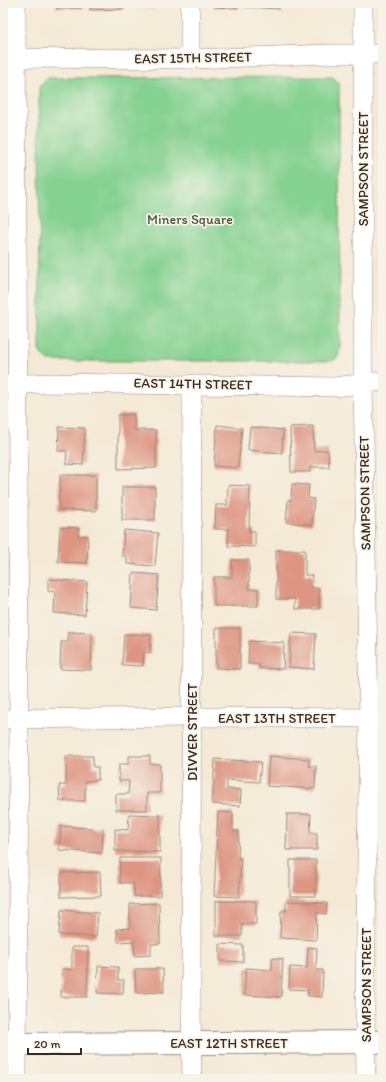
<svg xmlns="http://www.w3.org/2000/svg" width="386" height="1082" viewBox="0 0 386 1082" font-family="Itim,sans-serif">
	<style>
		.green { fill: #84d190; stroke: #607e57 }
		.building { fill: #de9683 }
		.lines { fill: none; stroke-linecap: round; stroke-linejoin: round }
		.minor-casing { stroke: #988a7a; stroke-width: 20 }
		.trunk-casing { stroke: #988a7a; stroke-width: 24 }
		.minor { stroke: #fff; stroke-width: 19 }
		.trunk { stroke: #fff; stroke-width: 22 }
		.labels { text-anchor: middle; dominant-baseline: central; stroke-width: 3.5; stroke-linejoin: round; paint-order: stroke }
		.street-label { font-size: 14px; fill: #3b2a1e; stroke: #f7f3e8 }
		.park-label { font-size: 14px; fill: #4d543a; stroke: #f7f3e8 }
	</style>
	<rect width="100%" height="100%" fill="#f7f3e8"/>
	<filter id="ink" filterUnits="userSpaceOnUse"><feTurbulence type="fractalNoise" baseFrequency=".025" numOctaves="2"/><feDisplacementMap in="SourceGraphic" scale="8" xChannelSelector="R" yChannelSelector="G"/><feConvolveMatrix kernelMatrix="1 2 1 2 8 2 1 2 1" color-interpolation-filters="sRGB"/></filter>
	<filter id="wash" filterUnits="userSpaceOnUse"><feTurbulence type="fractalNoise" baseFrequency=".012" numOctaves="4" result="noise"/><feDisplacementMap in="SourceGraphic" scale="16" xChannelSelector="R" yChannelSelector="G"/><feGaussianBlur stdDeviation="0.9" result="paint"/><feColorMatrix in="noise" values="0 0 0 0 0 0 0 0 0 0 0 0 0 0 0 0 0 1.4 0 .05"/><feComposite in="paint" operator="in"/></filter>
	<g filter="url(#wash)">
		<rect width="100%" height="100%" fill="#f4e9d5"/>
		<path class="green" d="M 333,77 L 339,83 L 340,348 L 338,357 L 332,361 L 49,361 L 40,353 L 39,87 L 48,78 Z"/>
		<g id="blocks">
			<g class="building">
				<path d="M 57,3 L 82,3 L 82,8 L 56,8 Z"/>
				<path d="M 90,3 L 124,3 L 124,9 L 90,10 Z"/>
				<path d="M 132,3 L 154,3 L 154,8 L 132,7 Z"/>
				<path d="M 215,3 L 238,3 L 238,8 L 214,7 Z"/>
				<path d="M 245,3 L 279,3 L 279,9 L 244,7 Z"/>
				<path d="M 287,3 L 311,3 L 311,8 L 287,7 Z"/>
				<path d="M 134,414 L 134,430 L 156,430 L 156,468 L 118,469 L 118,415 Z"/>
				<path d="M 217,425 L 242,428 L 238,468 L 214,466 Z"/>
				<path d="M 313,426 L 314,451 L 328,450 L 329,467 L 310,467 L 310,472 L 291,472 L 290,427 Z"/>
				<path d="M 59,427 L 85,428 L 83,465 L 66,464 L 67,451 L 58,451 Z"/>
				<path d="M 250,427 L 283,430 L 282,453 L 248,450 Z"/>
				<path d="M 60,475 L 96,475 L 96,511 L 59,510 Z"/>
				<path d="M 292,484 L 309,485 L 308,498 L 314,499 L 312,525 L 286,522 L 288,500 L 291,500 Z"/>
				<path d="M 228,485 L 250,486 L 249,531 L 255,531 L 255,547 L 228,546 L 229,529 L 215,529 L 216,505 L 227,505 Z"/>
				<rect x="122" y="487" width="33" height="33"/>
				<path d="M 60,527 L 79,528 L 78,536 L 88,536 L 87,563 L 58,562 Z"/>
				<path d="M 124,530 L 158,533 L 155,566 L 127,564 L 127,556 L 122,556 Z"/>
				<path d="M 276,550 L 305,550 L 305,575 L 312,575 L 312,588 L 319,588 L 319,609 L 295,609 L 295,599 L 276,599 Z"/>
				<path d="M 232,560 L 249,560 L 249,589 L 258,589 L 258,606 L 214,606 L 214,577 L 232,577 Z"/>
				<path d="M 133,573 L 159,575 L 156,610 L 131,608 Z"/>
				<path d="M 48,579 L 87,582 L 85,615 L 54,613 L 55,592 L 48,591 Z"/>
				<path d="M 216,628 L 240,628 L 240,669 L 216,668 Z"/>
				<path d="M 68,632 L 92,633 L 91,670 L 60,669 L 61,642 L 68,642 Z"/>
				<path d="M 291,633 L 316,634 L 314,669 L 289,667 Z"/>
				<path d="M 124,634 L 151,635 L 150,653 L 144,652 L 143,666 L 122,665 Z"/>
				<path d="M 249,641 L 284,643 L 283,669 L 259,668 L 259,664 L 248,664 Z"/>
				<path d="M 66,756 L 93,756 L 93,767 L 98,767 L 98,780 L 85,781 L 85,801 L 60,801 L 59,785 L 66,785 Z"/>
				<path d="M 129,756 L 150,756 L 150,764 L 160,764 L 160,793 L 147,793 L 147,810 L 116,810 L 116,794 L 128,794 L 129,781 L 119,781 L 119,764 L 129,764 Z"/>
				<path d="M 269,756 L 309,759 L 309,766 L 316,766 L 315,789 L 267,786 Z"/>
				<path d="M 215,759 L 261,762 L 259,782 L 227,780 L 227,789 L 241,790 L 240,806 L 212,804 Z"/>
				<path d="M 218,812 L 233,813 L 233,831 L 239,831 L 238,858 L 241,858 L 239,897 L 214,896 Z"/>
				<path d="M 129,814 L 160,815 L 160,852 L 115,851 L 115,829 L 128,830 Z"/>
				<path d="M 287,814 L 311,814 L 310,833 L 317,833 L 317,850 L 286,850 Z"/>
				<path d="M 61,826 L 103,829 L 102,853 L 59,850 Z"/>
				<path d="M 120,858 L 161,858 L 160,896 L 134,896 L 134,883 L 120,883 Z"/>
				<rect x="290" y="860" width="26" height="36"/>
				<path d="M 100,872 L 101,896 L 61,897 L 61,873 Z"/>
				<path d="M 216,901 L 256,901 L 256,924 L 242,924 L 242,936 L 216,936 Z"/>
				<path d="M 286,901 L 327,903 L 326,914 L 317,913 L 316,940 L 280,938 L 281,911 L 286,911 Z"/>
				<path d="M 159,903 L 160,944 L 151,944 L 151,955 L 135,956 L 134,941 L 118,942 L 117,929 L 130,928 L 130,904 Z"/>
				<path d="M 61,910 L 98,913 L 96,937 L 59,935 Z"/>
				<path d="M 220,944 L 243,945 L 243,962 L 220,961 Z"/>
				<path d="M 72,947 L 88,947 L 87,997 L 61,997 L 62,969 L 72,970 Z"/>
				<path d="M 308,947 L 317,948 L 316,970 L 323,970 L 322,997 L 308,996 L 308,990 L 289,989 L 290,967 L 307,968 Z"/>
				<path d="M 272,958 L 283,959 L 281,997 L 244,995 L 246,968 L 272,970 Z"/>
				<path d="M 98,966 L 118,967 L 118,980 L 124,980 L 123,994 L 97,993 Z"/>
				<path d="M 135,969 L 163,969 L 164,992 L 136,993 Z"/>
			</g>
		</g>
	</g>
	<g filter="url(#ink)">
		<use href="#blocks" fill-opacity="0" stroke="#988a7a" stroke-width="1"/>
		<g class="lines">
			<g class="minor-casing">
				<g id="minor">
					<path d="M 16,3 L 19,719 L 17,1079"/>
					<path d="M 190,3 L 190,59"/>
					<path d="M 363,3 L 363,383 L 369,718 L 365,1008 L 366,1079"/>
					<path d="M 3,58 L 190,59 L 330,54 L 383,54"/>
					<path d="M 192,384 L 191,1006 L 192,1079"/>
					<path d="M 3,385 L 52,383 L 335,387 L 383,381"/>
					<path d="M 3,719 L 192,717 L 383,718"/>
				</g>
			</g>
			<g class="trunk-casing">
				<path id="trunk" d="M 3,1044 L 383,1042"/>
			</g>
			<use href="#minor" class="minor"/>
			<use href="#trunk" class="trunk"/>
		</g>
	</g>
	<g class="labels">
		<g class="street-label">
			<text transform="translate(193 58) rotate(-1)">EAST 15TH STREET</text>
			<text transform="translate(363 169) rotate(-90)">SAMPSON STREET</text>
			<text transform="translate(193 384) rotate(1)">EAST 14TH STREET</text>
			<text transform="translate(365 493) rotate(-91)">SAMPSON STREET</text>
			<text x="277" y="718">EAST 13TH STREET</text>
			<text transform="translate(192 732) rotate(-90)">DIVVER STREET</text>
			<text transform="translate(366 985) rotate(-90)">SAMPSON STREET</text>
			<text x="229" y="1043">EAST 12TH STREET</text>
		</g>
		<g class="park-label">
			<text x="190" y="219">Miners Square</text>
		</g>
	</g>
	<rect width="386" height="1082" fill="none" stroke="#f7f3e8" stroke-width="16"/>
	<path d="M28 1048v6h53v-6" fill="none" stroke="#3b2a1e" stroke-width="2"/>
	<text x="34" y="1048" font-size="12" fill="#3b2a1e" stroke="#f7f3e8" stroke-width="3" paint-order="stroke">20 m</text>
</svg>
